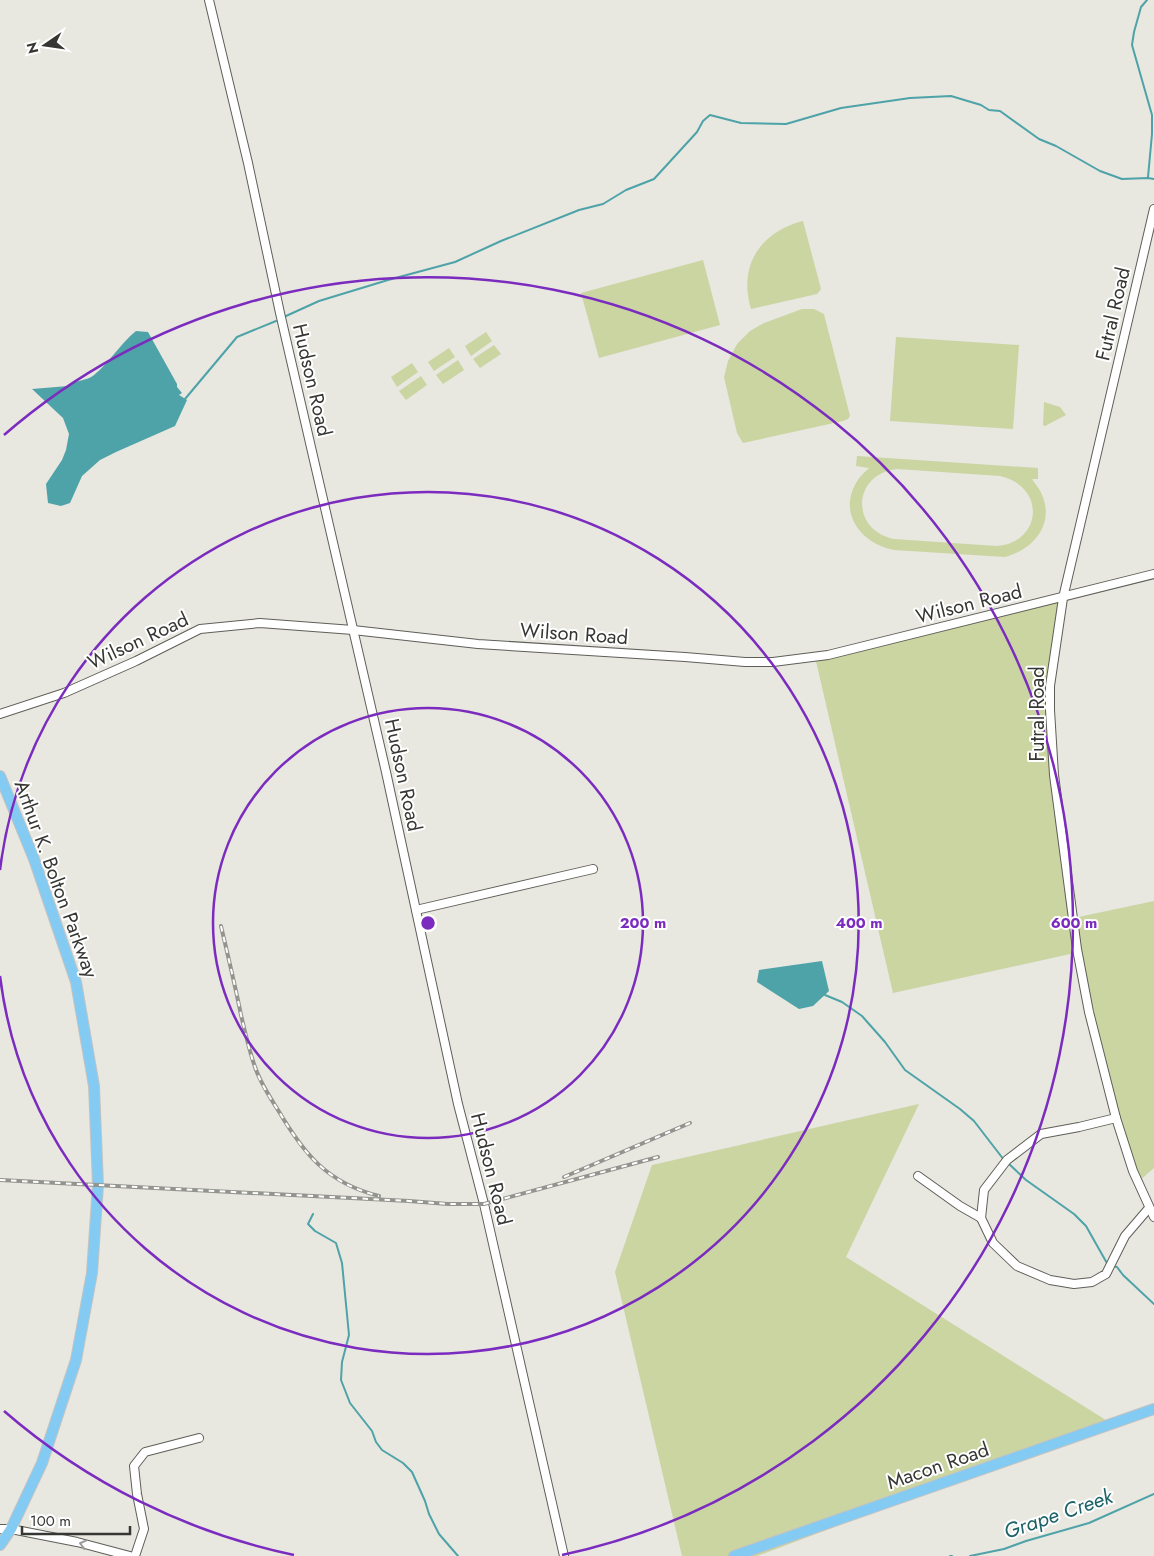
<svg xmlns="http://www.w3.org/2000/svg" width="1154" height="1556" viewBox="0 0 1154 1556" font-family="Jost,sans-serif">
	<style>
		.green { fill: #cad5a2; fill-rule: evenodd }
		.water { fill: #4da3a8 }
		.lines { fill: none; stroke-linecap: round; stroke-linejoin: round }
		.stream { stroke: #4da3a8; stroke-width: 2 }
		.minor-casing { stroke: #5f5e59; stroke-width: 10 }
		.major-casing { stroke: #c3c3c2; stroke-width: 12 }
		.minor { stroke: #fff; stroke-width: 8 }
		.major { stroke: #84cbf3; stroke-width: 10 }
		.rail-casing { stroke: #94948f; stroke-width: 4 }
		.rail { stroke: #fff; stroke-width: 2; stroke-dasharray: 5.5; stroke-linecap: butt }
		.oneway { stroke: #9a9a99 }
		.ring { fill: none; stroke: #7b2cbf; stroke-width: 2.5 }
		.labels { text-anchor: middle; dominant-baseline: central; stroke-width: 4; stroke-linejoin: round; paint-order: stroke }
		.street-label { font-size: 20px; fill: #363633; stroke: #fff }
		.water-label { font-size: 21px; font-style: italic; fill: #1c6367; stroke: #fff }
		.centre { fill: #7b2cbf; stroke: #fff; stroke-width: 2.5 }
		.ring-label { font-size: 15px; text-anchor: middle; font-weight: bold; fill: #7b2cbf; stroke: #fff; stroke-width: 4; stroke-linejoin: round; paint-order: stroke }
	</style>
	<rect width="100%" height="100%" fill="#e8e7e0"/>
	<g class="green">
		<path d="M 803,221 L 821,289 L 817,294 L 751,309 C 738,266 760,232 803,221 Z"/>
		<path d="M 703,260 L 720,325 L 599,358 L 581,293 Z"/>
		<path d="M 802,309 L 814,309 L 824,314 L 850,416 L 848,419 L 843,421 L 743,443 L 737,433 L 724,377 L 728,361 L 737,344 L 750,331 L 764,323 Z"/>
		<path d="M 486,332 L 492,341 L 471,356 L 465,346 Z"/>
		<path d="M 896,337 L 1019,345 L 1013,429 L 890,421 Z"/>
		<path d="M 494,345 L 501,354 L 480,368 L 473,359 Z"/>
		<path d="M 449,348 L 455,357 L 434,371 L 428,362 Z"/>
		<path d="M 458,360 L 464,370 L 443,384 L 436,375 Z"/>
		<path d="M 412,363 L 418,372 L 397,387 L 391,377 Z"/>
		<path d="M 421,376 L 427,385 L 406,400 L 399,391 Z"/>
		<path d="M 1044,402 L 1060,407 L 1066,415 L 1045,426 L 1043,425 Z"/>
		<path d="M 857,456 L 1038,468 L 1038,479 L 1032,479 C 1035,484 1040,489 1042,495 C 1055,525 1032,550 1005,557 L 894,550 C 862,544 838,514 856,483 C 859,477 864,473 869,468 L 856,466 ZM 897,469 L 1000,476 C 1046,486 1043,543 996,546 L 894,539 C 850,530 852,474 897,469 Z"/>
		<path d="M 1059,602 L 1048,694 L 1069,919 L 1154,901 L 1154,1168 L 1139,1181 L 1132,1169 L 1079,952 L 893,993 L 815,657 Z"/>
		<path d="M 919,1104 L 846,1257 L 1117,1427 L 928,1492 L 757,1556 L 682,1556 L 615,1272 L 652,1165 Z"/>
	</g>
	<g class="water">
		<path d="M 136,331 L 148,332 L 177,384 L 177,387 L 182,393 L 179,395 L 187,400 L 175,426 L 116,452 L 100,460 L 82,476 L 70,503 L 61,506 L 48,503 L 46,484 L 62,460 L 66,450 L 69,434 L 63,418 L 32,389 L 68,386 C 75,380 87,381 94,375 C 110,362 120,344 136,331 Z"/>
		<path d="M 822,961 L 829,991 L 813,1006 L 799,1009 L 757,982 L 759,970 Z"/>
	</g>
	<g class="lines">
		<g class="stream">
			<path d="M 1147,0 L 1141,7 L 1134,32 L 1132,45 L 1152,115 L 1152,134 L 1148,177"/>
			<path d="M 286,316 L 319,301 L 388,280 L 455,262 L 501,241 L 579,210 L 603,204 L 626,190 L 654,179 L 697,132 L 703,121 L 710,115 L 741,123 L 786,124 L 841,108 L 910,98 L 951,96 L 981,105 L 989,110 L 1000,111 L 1039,139 L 1056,146 L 1100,171 L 1122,179 L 1148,178 L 1154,179"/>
			<path d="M 185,399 L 237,337 L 276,321"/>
			<path d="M 825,995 L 842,1002 L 862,1016 L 885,1042 L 905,1070 L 960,1109 L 974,1121 L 1004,1160"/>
			<path d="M 1008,1163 L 1026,1180 L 1074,1214 L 1086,1226 L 1108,1265"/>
			<path d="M 313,1214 L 308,1224 L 315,1231 L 336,1243 L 342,1263 L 349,1335 L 342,1362 L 341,1380 L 350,1403 L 372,1431 L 376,1442 L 382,1450 L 403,1463 L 412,1472 L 425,1501 L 429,1514 L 439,1534 L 458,1556"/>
			<path d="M 1112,1266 L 1117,1267 L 1123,1275 L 1154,1304"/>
			<path d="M 950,1556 L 952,1556"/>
			<path d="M 970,1556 L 1004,1549 L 1026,1541 L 1089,1523 L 1154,1494"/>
		</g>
		<g class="minor-casing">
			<g id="minor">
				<path d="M 209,0 L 248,163 L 280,313 L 386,772 L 458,1104 L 484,1204 L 564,1556"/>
				<path d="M 1154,209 L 1063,598 L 1050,686 L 1050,710 L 1054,775 L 1077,949 L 1089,1012 L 1116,1118 L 1133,1171 L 1154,1217"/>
				<path d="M 0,714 L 64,693 L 136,661 L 200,629 L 260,623 L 353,630 L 478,644 L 685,657 L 745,662 L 773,662 L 828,655 L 1154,574"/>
				<path d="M 416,910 L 593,869"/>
				<path d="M 1116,1118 L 1079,1127 L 1041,1134 L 1007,1160 L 984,1190 L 981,1218 L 993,1243 L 1017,1266 L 1050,1280 L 1074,1284 L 1092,1282 L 1106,1274 L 1125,1236 L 1149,1208"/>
				<path d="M 918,1176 L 960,1206 L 981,1218"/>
				<path d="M 0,1529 L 11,1529 L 77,1542 L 130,1556"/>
				<path d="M 135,1556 L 144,1529 L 137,1494 L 134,1466 L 145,1452 L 199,1438"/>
			</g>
		</g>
		<g class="major-casing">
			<g id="major">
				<path d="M 0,776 L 34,859 L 76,982 L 94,1086 L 98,1185 L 92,1273 L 76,1360 L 42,1463 L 11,1529 L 0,1545"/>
				<path d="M 734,1556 L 1154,1409"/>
			</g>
		</g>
		<use href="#minor" class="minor"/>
		<use href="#major" class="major"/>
		<g class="rail-casing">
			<g id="rail">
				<path d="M 221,926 C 228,956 235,985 241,1015 C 245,1032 249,1050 255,1067 C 260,1082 269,1096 278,1110 C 304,1154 327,1183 379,1196"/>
				<path d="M 564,1177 L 690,1123"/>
				<path d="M 0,1180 L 409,1201 L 448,1204 L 484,1204 L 658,1157"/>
			</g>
		</g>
		<use href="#rail" class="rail"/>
	</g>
	<defs><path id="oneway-chevron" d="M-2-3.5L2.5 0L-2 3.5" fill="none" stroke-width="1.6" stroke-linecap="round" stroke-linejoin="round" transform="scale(1.25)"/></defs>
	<use class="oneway" href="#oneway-chevron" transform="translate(83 1544) rotate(-166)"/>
	<g class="ring">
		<circle cx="428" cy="923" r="215"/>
		<path d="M0 870A431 431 0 1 1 0 976"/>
		<path d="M294 1555A646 646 0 0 1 4 1411M4 435A646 646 0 1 1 562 1555"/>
	</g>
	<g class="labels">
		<g class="street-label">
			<text transform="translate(1113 314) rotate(-77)">Futral Road</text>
			<text transform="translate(312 380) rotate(77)">Hudson Road</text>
			<text transform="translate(969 604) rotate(-14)">Wilson Road</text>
			<text transform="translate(574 634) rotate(4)">Wilson Road</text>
			<text transform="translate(138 641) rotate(-25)">Wilson Road</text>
			<text transform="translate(1037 714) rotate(-90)">Futral Road</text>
			<text transform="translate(403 775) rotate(78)">Hudson Road</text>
			<text transform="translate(56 879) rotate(70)">Arthur K. Bolton Parkway</text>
			<text transform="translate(491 1169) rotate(76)">Hudson Road</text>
			<text transform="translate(938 1466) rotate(-19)">Macon Road</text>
		</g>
		<g class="water-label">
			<text transform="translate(1058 1514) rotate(-19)">Grape Creek</text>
		</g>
	</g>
	<circle cx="428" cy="923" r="8" class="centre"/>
	<g class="ring-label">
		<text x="643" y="928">200 m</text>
		<text x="859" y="928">400 m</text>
		<text x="1074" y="928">600 m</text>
	</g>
	<g transform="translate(45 45) rotate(257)" stroke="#ffffff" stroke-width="4" paint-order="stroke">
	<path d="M0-4L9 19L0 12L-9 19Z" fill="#363633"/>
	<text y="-8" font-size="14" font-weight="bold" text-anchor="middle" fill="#363633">N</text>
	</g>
	<path d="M22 1526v8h108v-8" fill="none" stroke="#363633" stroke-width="2.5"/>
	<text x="30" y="1526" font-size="15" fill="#363633" stroke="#ffffff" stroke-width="4" paint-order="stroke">100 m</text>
</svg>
